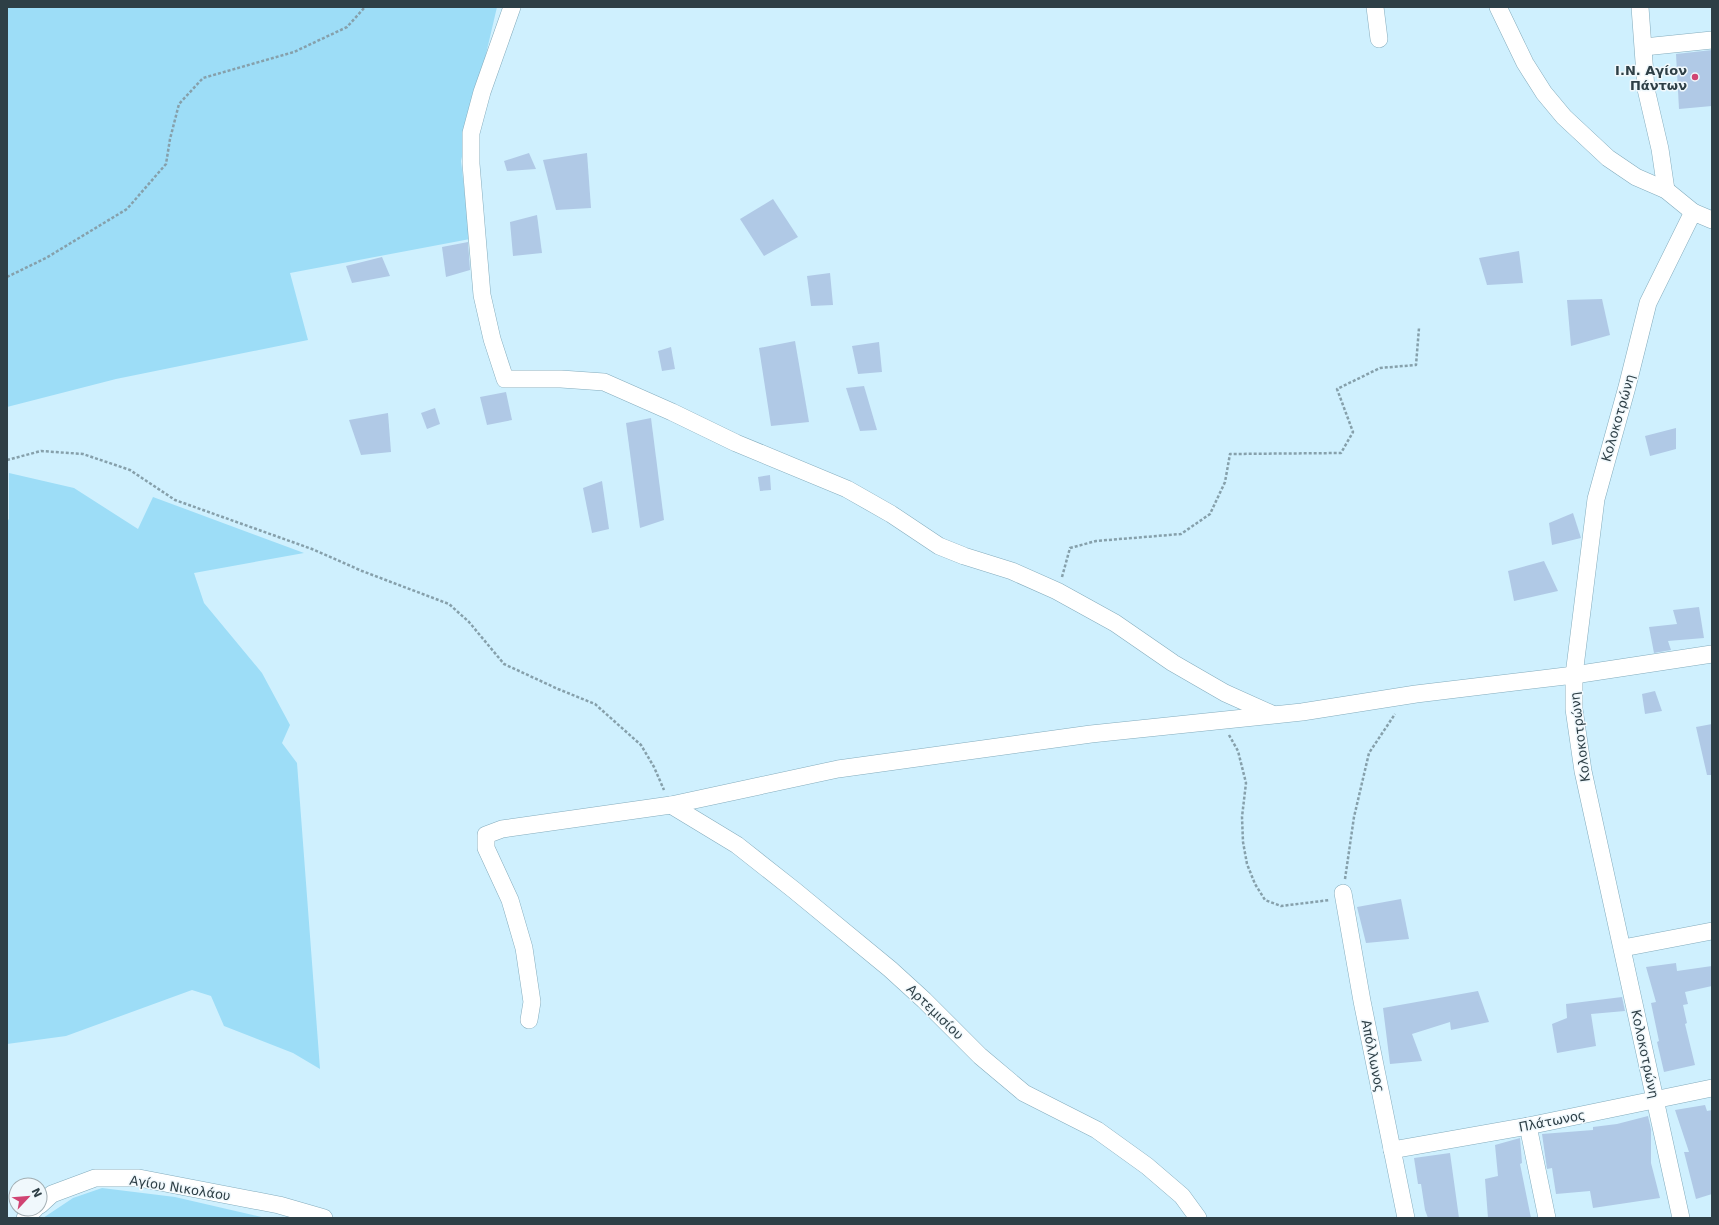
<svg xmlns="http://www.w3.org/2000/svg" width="1719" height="1225" viewBox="0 0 1719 1225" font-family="'DejaVu Sans',sans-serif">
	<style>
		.green { fill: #9dddf7 }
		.building { fill: #b0c9e6 }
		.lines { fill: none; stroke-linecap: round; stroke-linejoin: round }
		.minor-casing { stroke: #84acbd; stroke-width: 18 }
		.path { stroke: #86a0ab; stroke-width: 2.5; stroke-dasharray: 3 2; stroke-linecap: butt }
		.minor { stroke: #fff; stroke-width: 17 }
		.poi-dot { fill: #d04473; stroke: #f0f8fc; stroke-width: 1.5 }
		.labels { text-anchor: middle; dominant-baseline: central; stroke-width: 3; stroke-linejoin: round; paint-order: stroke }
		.poi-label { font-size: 13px; font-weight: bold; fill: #2e3f46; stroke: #f0f8fc; text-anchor: end }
		.street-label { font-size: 13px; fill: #2e3f46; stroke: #f0f8fc }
	</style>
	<rect width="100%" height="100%" fill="#cff0fe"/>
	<g class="green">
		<path d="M 7,7 L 497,7 L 461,161 L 470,239 L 290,273 L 308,340 L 116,379 L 7,407 Z"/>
		<path d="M 9,473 L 74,488 L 138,529 L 153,497 L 304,553 L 194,573 L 204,603 L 262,673 L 290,725 L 282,743 L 297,763 L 320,1069 L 293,1053 L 224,1026 L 211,996 L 192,990 L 66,1036 L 7,1044 L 7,522 L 9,519 Z"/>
		<path d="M 102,1188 L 175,1197 L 266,1218 L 43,1218 L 73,1198 Z"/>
	</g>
	<g class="building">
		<path d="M 1712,50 L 1712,106 L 1679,109 L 1676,54 Z"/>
		<path d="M 529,153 L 536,169 L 507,171 L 504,161 Z"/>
		<path d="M 587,153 L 591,208 L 556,210 L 543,160 Z"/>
		<path d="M 773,199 L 798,237 L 764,256 L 740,219 Z"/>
		<path d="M 537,215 L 542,253 L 513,256 L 510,222 Z"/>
		<path d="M 468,242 L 470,270 L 446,277 L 442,247 Z"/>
		<path d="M 1519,251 L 1523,283 L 1487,285 L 1479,258 Z"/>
		<path d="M 382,257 L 390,276 L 352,283 L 346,266 Z"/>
		<path d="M 830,273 L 833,305 L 811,306 L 807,276 Z"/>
		<path d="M 1602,299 L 1610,335 L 1571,346 L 1567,300 Z"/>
		<path d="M 795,341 L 809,422 L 771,426 L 759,348 Z"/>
		<path d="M 879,342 L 882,372 L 858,374 L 852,346 Z"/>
		<path d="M 671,347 L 675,369 L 662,371 L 658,351 Z"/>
		<path d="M 864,386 L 877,430 L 860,431 L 846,388 Z"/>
		<path d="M 506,392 L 512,420 L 487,425 L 480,397 Z"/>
		<path d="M 435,408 L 440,424 L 427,429 L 421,413 Z"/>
		<path d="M 388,413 L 391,452 L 361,455 L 349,420 Z"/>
		<path d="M 651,418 L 664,520 L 640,528 L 626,423 Z"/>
		<path d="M 1676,428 L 1676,449 L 1650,456 L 1645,436 Z"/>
		<path d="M 770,475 L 771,490 L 760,491 L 758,477 Z"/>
		<path d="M 602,481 L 609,529 L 592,533 L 583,488 Z"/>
		<path d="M 1573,513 L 1581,538 L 1552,545 L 1549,523 Z"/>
		<path d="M 1544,561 L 1558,591 L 1514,601 L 1508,571 Z"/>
		<path d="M 1699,607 L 1704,638 L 1668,641 L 1671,650 L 1654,653 L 1649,627 L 1677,624 L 1673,610 Z"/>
		<path d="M 1655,691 L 1662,711 L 1645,714 L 1642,694 Z"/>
		<path d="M 1712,724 L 1712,775 L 1707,775 L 1696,727 Z"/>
		<path d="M 1401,899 L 1409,939 L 1366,943 L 1357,907 Z"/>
		<path d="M 1676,963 L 1677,971 L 1712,966 L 1712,986 L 1685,992 L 1688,1004 L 1683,1005 L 1687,1023 L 1685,1024 L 1695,1065 L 1664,1072 L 1657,1042 L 1659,1041 L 1651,1003 L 1656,1002 L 1646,967 Z"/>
		<path d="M 1478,991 L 1489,1022 L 1451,1030 L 1450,1022 L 1412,1034 L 1422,1061 L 1390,1064 L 1383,1008 Z"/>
		<path d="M 1622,997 L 1625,1011 L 1591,1014 L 1596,1046 L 1557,1053 L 1552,1024 L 1567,1018 L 1566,1004 Z"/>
		<path d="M 1705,1105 L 1707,1111 L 1712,1110 L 1712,1194 L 1696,1199 L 1684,1152 L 1689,1152 L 1675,1110 Z"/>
		<path d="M 1648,1116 L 1651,1129 L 1651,1163 L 1660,1198 L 1593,1208 L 1590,1191 L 1556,1194 L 1552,1168 L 1547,1169 L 1542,1134 L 1593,1130 L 1593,1127 L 1617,1124 Z"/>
		<path d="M 1520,1138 L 1522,1163 L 1520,1164 L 1531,1218 L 1488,1218 L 1485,1179 L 1498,1176 L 1495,1145 Z"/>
		<path d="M 1450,1153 L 1459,1218 L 1428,1218 L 1425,1210 L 1421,1184 L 1418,1184 L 1414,1158 Z"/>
	</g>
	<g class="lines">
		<g class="minor-casing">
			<g id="minor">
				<path d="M 512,7 L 482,92 L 471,133 L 471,164 L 482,295 L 492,339 L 505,379 L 561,379 L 604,382 L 672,412 L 736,443 L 847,489 L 891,514 L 939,546 L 964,556 L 1012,571 L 1057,591 L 1115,623 L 1173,663 L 1225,693 L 1272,714"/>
				<path d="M 1375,7 L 1379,39"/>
				<path d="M 1498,7 L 1525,63 L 1544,93 L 1564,117 L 1608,158 L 1636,177 L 1666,190 L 1693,212"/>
				<path d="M 1640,7 L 1646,89 L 1660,149 L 1666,190"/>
				<path d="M 1644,47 L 1712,40"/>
				<path d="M 671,805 L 737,845 L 794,890 L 890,969 L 924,1000 L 980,1056 L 1024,1093 L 1097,1130 L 1147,1166 L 1182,1196 L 1198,1218"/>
				<path d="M 1343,893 L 1362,1001 L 1406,1218"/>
				<path d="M 1623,948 L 1712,931"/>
				<path d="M 529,1020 L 532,1002 L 524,948 L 510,900 L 486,848 L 486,835 L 502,829 L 671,805 L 838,769 L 1091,734 L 1302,712 L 1416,694 L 1574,675 L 1712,654"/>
				<path d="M 1528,1126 L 1547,1218"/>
				<path d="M 1392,1150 L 1528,1126 L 1712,1088"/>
				<path d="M 40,1205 L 52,1194 L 95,1178 L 139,1178 L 279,1205 L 324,1218"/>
				<path d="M 25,1218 L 35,1209"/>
				<path d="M 1681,1218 L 1583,771 L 1574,709 L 1574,675 L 1596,499 L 1627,387 L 1648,303 L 1693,212 L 1712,220"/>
			</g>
		</g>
		<g class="path">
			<path d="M 7,277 L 46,258 L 127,209 L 166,164 L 170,139 L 179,104 L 203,78 L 294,52 L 347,27 L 365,7"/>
			<path d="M 7,460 L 41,451 L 83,454 L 130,470 L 175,500 L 312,549 L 362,571 L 449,604 L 469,622 L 504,664 L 558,689 L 595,704 L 641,745 L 654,767 L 664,790"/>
			<path d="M 1062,577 L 1070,548 L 1096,541 L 1181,534 L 1210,514 L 1225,482 L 1230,454 L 1341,453 L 1353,432 L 1337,389 L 1380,368 L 1416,365 L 1419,328"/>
			<path d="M 1229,735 L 1238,751 L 1246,783 L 1242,817 L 1243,842 L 1247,864 L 1255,884 L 1265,900 L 1281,906 L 1330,900"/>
			<path d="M 1345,879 L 1354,817 L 1369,753 L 1395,714"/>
		</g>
		<use href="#minor" class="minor"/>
	</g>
	<circle class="poi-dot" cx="1695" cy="77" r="4"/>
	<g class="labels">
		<g class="poi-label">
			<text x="1687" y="70">Ι.Ν. Αγίον<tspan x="1687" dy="15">Πάντων</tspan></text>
		</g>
		<g class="street-label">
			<text transform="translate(1618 418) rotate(-74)">Κολοκοτρώνη</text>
			<text transform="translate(1580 737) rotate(-97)">Κολοκοτρώνη</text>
			<text transform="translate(935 1012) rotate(44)">Αρτεμισίου</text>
			<text transform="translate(1645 1054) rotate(78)">Κολοκοτρώνη</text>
			<text transform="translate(1373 1056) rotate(79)">Απόλλωνος</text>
			<text transform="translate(1552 1121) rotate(-11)">Πλάτωνος</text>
			<text transform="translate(180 1188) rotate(9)">Αγίου Νικολάου</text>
		</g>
	</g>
	<rect width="1719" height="1225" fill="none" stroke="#2e3f46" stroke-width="16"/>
	<g transform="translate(28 1197) rotate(64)"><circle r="19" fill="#f0f8fc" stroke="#a2aeb3"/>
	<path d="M0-3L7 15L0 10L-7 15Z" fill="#d04473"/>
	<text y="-6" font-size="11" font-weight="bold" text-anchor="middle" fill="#2e3f46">N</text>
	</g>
</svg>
